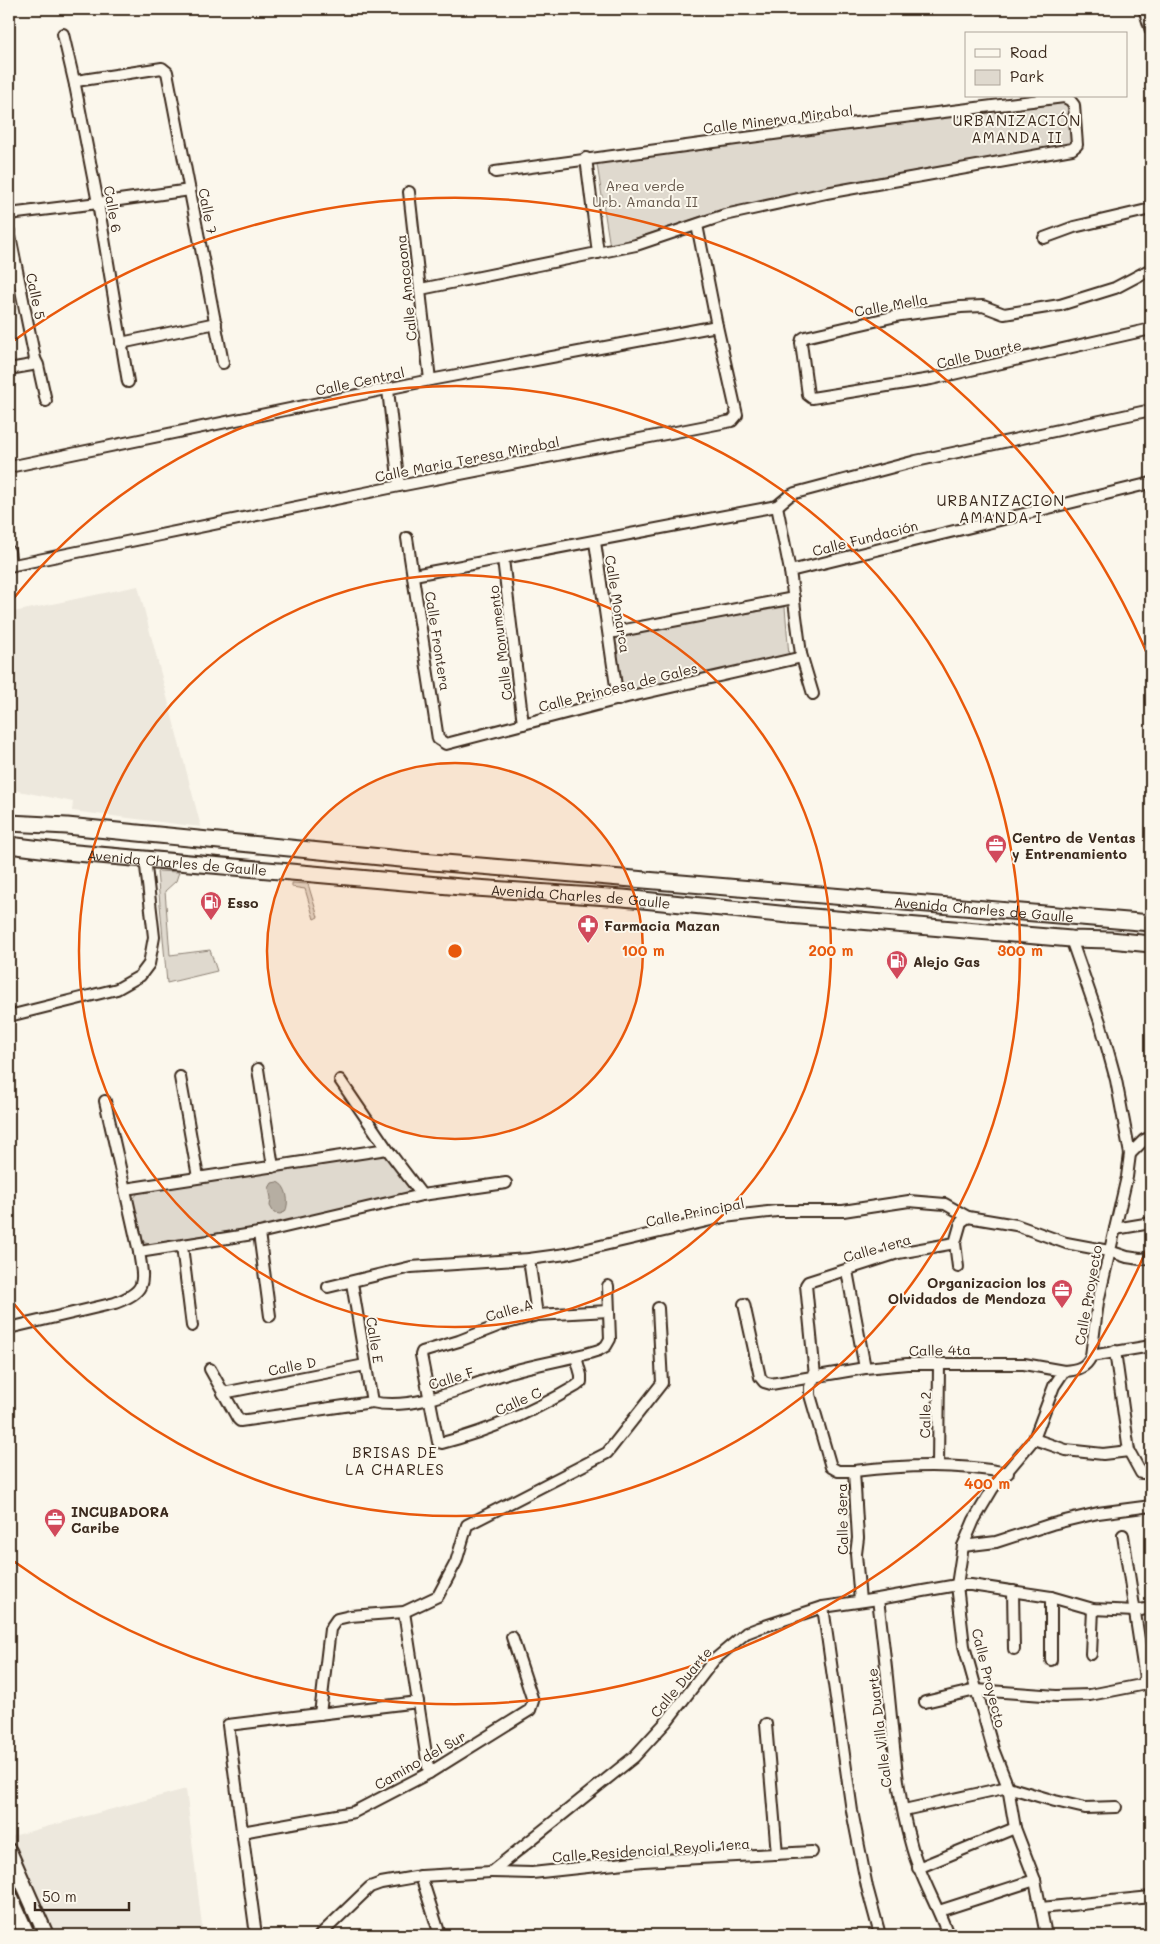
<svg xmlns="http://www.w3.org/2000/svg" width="1160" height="1944" viewBox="0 0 1160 1944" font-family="Mali,sans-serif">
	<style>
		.built { fill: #ede8dd }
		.green { fill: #dfd9ce; stroke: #8d8276 }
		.water { fill: #b6aea2; stroke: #85796d }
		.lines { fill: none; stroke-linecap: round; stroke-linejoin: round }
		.street-casing { stroke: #3b2a1e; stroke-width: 14 }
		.secondary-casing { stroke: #3b2a1e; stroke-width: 18 }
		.primary-casing { stroke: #3b2a1e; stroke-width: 19 }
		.street { stroke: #fbf7ec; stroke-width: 10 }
		.secondary { stroke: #fbf7ec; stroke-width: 14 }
		.primary { stroke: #fbf7ec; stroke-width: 15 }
		.ring { fill: none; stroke: #e8590c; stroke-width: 2.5 }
		.labels { text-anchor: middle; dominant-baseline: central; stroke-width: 4; stroke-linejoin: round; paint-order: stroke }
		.street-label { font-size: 14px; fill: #3b2a1e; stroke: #fbf7ec }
		.park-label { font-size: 14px; fill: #64564a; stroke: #fbf7ec }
		.poi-label { font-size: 14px; font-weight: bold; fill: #3b2a1e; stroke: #fbf7ec; text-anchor: start }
		.neighbourhood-label { font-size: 15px; letter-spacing: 1px; fill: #3b2a1e; stroke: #fbf7ec }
		.centre { fill: #e8590c; stroke: #fbf7ec; stroke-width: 2.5 }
		.ring-label { font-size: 15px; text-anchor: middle; font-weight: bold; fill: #e8590c; stroke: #fbf7ec; stroke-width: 4; stroke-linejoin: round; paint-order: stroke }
	</style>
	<rect width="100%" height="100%" fill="#fbf7ec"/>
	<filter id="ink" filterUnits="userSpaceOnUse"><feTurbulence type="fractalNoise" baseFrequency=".02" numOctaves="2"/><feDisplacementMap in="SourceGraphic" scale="10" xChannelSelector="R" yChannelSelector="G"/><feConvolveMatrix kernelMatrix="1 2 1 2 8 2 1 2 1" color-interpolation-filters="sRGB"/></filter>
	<g filter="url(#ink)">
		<g class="built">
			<path d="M 138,586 L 201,827 L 72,811 L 73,802 L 9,789 L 9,613 Z"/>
			<path d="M 186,1789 L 203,1935 L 52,1935 L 9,1837 Z"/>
		</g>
		<g class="green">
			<path d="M 1068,102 L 1072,145 L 879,177 L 723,209 L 610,247 L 596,158 L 833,132 Z"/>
			<path d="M 785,607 L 789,656 L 624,694 L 614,636 Z"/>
			<path d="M 157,871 L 179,872 L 176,881 L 165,891 L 170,955 L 210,950 L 217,971 L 167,983 Z"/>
			<path d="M 292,883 L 308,884 L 318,917 L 314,919 L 305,889 L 292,887 Z"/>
			<path d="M 381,1154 L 387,1154 L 409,1183 L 411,1189 L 408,1194 L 288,1222 L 150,1244 L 145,1243 L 143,1240 L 133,1199 L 138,1193 Z"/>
		</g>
		<path class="water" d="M 277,1182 C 287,1185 290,1203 285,1212 L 280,1214 L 274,1213 L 270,1206 L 271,1198 L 269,1188 L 272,1183 Z"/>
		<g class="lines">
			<g class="street-casing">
				<g id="street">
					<path d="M 1144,9 L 1151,31"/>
					<path d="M 63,34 L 75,85"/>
					<path d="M 586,158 L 598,253"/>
					<path d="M 409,192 L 430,380"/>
					<path d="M 9,214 L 98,203 L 190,190"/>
					<path d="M 9,231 L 35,359 L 32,365 L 9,369"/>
					<path d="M 1044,238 L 1074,227 L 1151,209"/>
					<path d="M 1151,269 L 1115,288 L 1060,305 L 1004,314 L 983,306 L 961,307 L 901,315 L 805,337 L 802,339 L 801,343 L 808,395 L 812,398 L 931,379 L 1151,329"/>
					<path d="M 421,289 L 636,245 L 725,215 L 826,193 L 1072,149 L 1077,145 L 1074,105 L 1070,100 L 1064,97 L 832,126 L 495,172"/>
					<path d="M 121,343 L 216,323"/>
					<path d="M 35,359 L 38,365 L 46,401"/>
					<path d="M 128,382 L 98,203 L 75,85 L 76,81 L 162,68 L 167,72 L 223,363"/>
					<path d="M 388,390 L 399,486"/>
					<path d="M 9,467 L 430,380 L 717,326"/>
					<path d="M 407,538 L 438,739 L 446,744 L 627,697 L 798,658 L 801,654 L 790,571 L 777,506"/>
					<path d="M 595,542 L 618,700"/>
					<path d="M 9,551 L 11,566"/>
					<path d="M 503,559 L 523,724"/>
					<path d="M 9,566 L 399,486 L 732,421 L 737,415 L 717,326 L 697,225"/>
					<path d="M 790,571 L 1151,483"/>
					<path d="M 414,575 L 777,506 L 789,496 L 795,493 L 916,461 L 1151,410"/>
					<path d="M 609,633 L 794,598"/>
					<path d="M 801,654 L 813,694"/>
					<path d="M 9,1016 L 117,989 L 140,976 L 149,964 L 154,937 L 145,858"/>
					<path d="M 258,1069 L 273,1167"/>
					<path d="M 180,1077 L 198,1177"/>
					<path d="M 340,1080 L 387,1149 L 422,1195"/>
					<path d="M 1130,1154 L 1144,1140 L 1151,1137"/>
					<path d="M 125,1189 L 387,1149"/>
					<path d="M 1115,1229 L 1151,1223"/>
					<path d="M 259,1233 L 270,1316"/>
					<path d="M 955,1243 L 958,1267"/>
					<path d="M 182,1246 L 192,1326"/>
					<path d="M 139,1252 L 259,1233 L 422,1195 L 506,1183"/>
					<path d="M 529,1259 L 537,1315"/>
					<path d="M 847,1271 L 865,1368"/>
					<path d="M 352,1283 L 372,1402"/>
					<path d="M 328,1287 L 411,1267 L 529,1259 L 566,1254 L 724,1217 L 777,1211 L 843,1211 L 909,1201 L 945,1204 L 968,1217 L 1016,1225 L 1066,1243 L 1109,1251 L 1127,1257 L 1140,1259 L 1151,1258"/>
					<path d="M 744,1304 L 760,1377 L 764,1382 L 771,1384 L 865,1368 L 907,1364 L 1024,1364 L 1064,1371"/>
					<path d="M 9,1328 L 115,1303 C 147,1291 144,1283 139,1252 L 105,1101"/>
					<path d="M 1115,1351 L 1129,1451 L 1141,1473 L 1151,1473"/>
					<path d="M 1091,1356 L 1151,1346"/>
					<path d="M 576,1357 L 581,1375 L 581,1382 L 576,1386 C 534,1411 489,1431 442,1443 L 438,1442 L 421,1355 L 422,1352 L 459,1341 L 500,1325 L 537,1315 L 608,1311"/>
					<path d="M 210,1369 L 238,1419 L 240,1421 L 372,1402 C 417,1412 470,1384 513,1371 C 541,1363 571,1359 599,1350 L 606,1346 L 610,1339 L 608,1286"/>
					<path d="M 223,1393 L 365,1365"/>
					<path d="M 1034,1439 L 1066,1450 L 1103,1454 L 1129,1451"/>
					<path d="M 938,1466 L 939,1364"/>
					<path d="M 854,1471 C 906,1465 956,1463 1008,1473"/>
					<path d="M 963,1546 L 996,1542 L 1052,1524 L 1098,1513 L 1151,1506"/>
					<path d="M 1013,1591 L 1014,1649"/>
					<path d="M 1051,1597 L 1051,1660"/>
					<path d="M 878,1599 C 882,1632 886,1665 889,1697 C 894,1746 897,1796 911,1844 C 919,1876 937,1904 948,1935"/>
					<path d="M 860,1601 L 856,1554 L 858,1538 L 854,1471 L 838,1471 L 831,1467 L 810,1395 L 810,1387 L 815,1376 L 806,1285 L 808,1282 L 898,1253 L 955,1243 L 961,1222 L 968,1217"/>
					<path d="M 823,1607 L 852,1811 L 867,1887 L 880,1935"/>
					<path d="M 404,1612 L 429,1773"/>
					<path d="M 1091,1654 L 1093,1609"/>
					<path d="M 925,1702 L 976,1690 L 1056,1696 L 1090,1695 L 1141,1685 L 1145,1678 L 1123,1535"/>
					<path d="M 320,1714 L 330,1629 L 337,1619 L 350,1616 L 404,1612 L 438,1596 L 456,1562 L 467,1525 L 607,1453 L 662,1383 L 658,1308"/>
					<path d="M 766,1724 L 777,1854"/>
					<path d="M 904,1810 L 1008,1787 L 1055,1801 L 1085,1808 L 1116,1807"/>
					<path d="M 242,1832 L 354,1812 L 429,1773 L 530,1710 L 533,1701 L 512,1637"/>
					<path d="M 918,1868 L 1015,1828"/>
					<path d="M 491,1872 L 532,1873 L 643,1861 L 812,1852"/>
					<path d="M 421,1876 L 440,1935"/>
					<path d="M 1041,1908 L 1151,1897"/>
					<path d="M 939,1911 L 1035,1880"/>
					<path d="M 256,1935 L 228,1725 L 418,1702"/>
					<path d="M 320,1935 L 370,1887 L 381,1883 L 421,1876 L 491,1872 L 634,1757 L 667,1721 L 714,1660 L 746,1633 L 759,1628 L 823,1607 L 878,1599 L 957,1585 L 971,1585 L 1051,1597 L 1093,1609 L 1135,1611 L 1151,1608"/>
					<path d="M 1046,1935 L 1035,1880 L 1015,1828 L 1008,1787 L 993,1749 L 964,1646 L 957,1585 L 963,1546 L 974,1520 L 993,1488 L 1034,1439 L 1054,1386 L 1064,1371 C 1077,1370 1086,1368 1091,1356 L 1098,1302 L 1127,1177 L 1130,1154 L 1116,1080 L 1100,1022 L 1071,939"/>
				</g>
			</g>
			<g class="secondary-casing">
				<path id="secondary" d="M 9,1851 L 46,1935"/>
			</g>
			<g class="primary-casing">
				<g id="primary">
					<path id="s1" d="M 9,823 L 67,826 L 421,861 L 1151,923"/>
					<path id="s2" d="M 9,845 L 65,852 L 461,887 L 623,898 L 789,915 L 1071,939 L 1110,940 L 1151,944"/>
					<path d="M 9,1895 L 27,1935"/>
				</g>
			</g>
			<use href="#street" class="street"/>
			<use href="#secondary" class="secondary"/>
			<use href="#primary" class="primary"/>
		</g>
	</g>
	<circle cx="455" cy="951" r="188" fill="#e8590c" fill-opacity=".12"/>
	<g class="ring">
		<circle cx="455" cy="951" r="188"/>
		<circle cx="455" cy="951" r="376"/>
		<path d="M10 603A565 565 0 1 1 10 1299"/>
		<path d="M1151 1239A753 753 0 0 1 12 1560M12 342A753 753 0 0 1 1151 663"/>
	</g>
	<defs>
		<g id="office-pin" transform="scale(1.125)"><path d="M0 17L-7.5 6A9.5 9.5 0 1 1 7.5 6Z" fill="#d1495b" stroke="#fbf7ec"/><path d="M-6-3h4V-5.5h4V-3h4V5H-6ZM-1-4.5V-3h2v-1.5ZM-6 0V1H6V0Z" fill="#fff"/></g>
		<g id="fuel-pin" transform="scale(1.125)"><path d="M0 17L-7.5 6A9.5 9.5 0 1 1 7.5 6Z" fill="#d1495b" stroke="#fbf7ec"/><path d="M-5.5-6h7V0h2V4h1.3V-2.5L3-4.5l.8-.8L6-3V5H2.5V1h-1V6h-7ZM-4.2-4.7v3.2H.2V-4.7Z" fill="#fff"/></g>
		<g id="pharmacy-pin" transform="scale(1.125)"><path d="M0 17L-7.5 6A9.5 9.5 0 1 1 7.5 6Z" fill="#d1495b" stroke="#fbf7ec"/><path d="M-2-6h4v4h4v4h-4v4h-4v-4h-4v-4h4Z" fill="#fff"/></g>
	</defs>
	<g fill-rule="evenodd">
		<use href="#office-pin" x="996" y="845"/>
		<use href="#fuel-pin" x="211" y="902"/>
		<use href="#pharmacy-pin" x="588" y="925"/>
		<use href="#fuel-pin" x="897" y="961"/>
		<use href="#office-pin" x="1062" y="1290"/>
		<use href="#office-pin" x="55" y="1519"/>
	</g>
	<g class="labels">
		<g class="street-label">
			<text transform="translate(778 119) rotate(-7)">Calle Minerva Mirabal</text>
			<text transform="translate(113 209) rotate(80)">Calle 6</text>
			<text transform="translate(208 211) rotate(79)">Calle 7</text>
			<text transform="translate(406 288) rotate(-96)">Calle Anacaona</text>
			<text transform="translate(36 296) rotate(78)">Calle 5</text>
			<text transform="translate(891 305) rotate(-10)">Calle Mella</text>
			<text transform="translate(979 354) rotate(-13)">Calle Duarte</text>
			<text transform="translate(360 381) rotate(-12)">Calle Central</text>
			<text transform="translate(467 459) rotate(-11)">Calle Maria Teresa Mirabal</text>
			<text transform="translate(865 538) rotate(-14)">Calle Fundación</text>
			<text transform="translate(618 604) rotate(81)">Calle Monarca</text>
			<text transform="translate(438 641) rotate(81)">Calle Frontera</text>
			<text transform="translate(500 643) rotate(-97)">Calle Monumento</text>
			<text transform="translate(618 687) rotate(-14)">Calle Princesa de Gales</text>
			<text stroke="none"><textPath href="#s2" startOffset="169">Avenida Charles de Gaulle</textPath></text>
			<text stroke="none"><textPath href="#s2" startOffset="574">Avenida Charles de Gaulle</textPath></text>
			<text stroke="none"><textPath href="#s1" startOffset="979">Avenida Charles de Gaulle</textPath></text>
			<text transform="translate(695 1212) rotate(-11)">Calle Principal</text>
			<text transform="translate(877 1248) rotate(-16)">Calle 1era</text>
			<text transform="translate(1088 1295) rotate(-80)">Calle Proyecto</text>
			<text transform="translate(509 1310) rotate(-16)">Calle A</text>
			<text transform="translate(375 1340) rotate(81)">Calle E</text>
			<text transform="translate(940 1350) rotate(-1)">Calle 4ta</text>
			<text transform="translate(292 1366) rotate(-11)">Calle D</text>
			<text transform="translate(451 1378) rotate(-17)">Calle F</text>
			<text transform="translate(518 1401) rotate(-24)">Calle C</text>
			<text transform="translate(925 1415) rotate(-89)">Calle 2</text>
			<text transform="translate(842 1519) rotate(-91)">Calle 3era</text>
			<text transform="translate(989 1678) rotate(76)">Calle Proyecto</text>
			<text transform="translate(681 1682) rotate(-50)">Calle Duarte</text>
			<text transform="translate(879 1728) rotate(-97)">Calle Villa Duarte</text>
			<text transform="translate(420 1760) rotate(-30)">Camino del Sur</text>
			<text transform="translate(651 1850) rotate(-4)">Calle Residencial Reyoli 1era</text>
		</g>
		<g class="park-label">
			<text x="645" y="185">Area verde<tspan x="645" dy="16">Urb. Amanda II</tspan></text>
		</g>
		<g class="poi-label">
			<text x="1012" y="837">Centro de Ventas<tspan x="1012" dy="16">y Entrenamiento</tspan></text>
			<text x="227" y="902">Esso</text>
			<text x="604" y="925">Farmacia Mazan</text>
			<text x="913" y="961">Alejo Gas</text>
			<text x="1046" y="1282" text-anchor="end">Organizacion los<tspan x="1046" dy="16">Olvidados de Mendoza</tspan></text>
			<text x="71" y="1511">INCUBADORA<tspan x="71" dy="16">Caribe</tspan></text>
		</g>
		<g class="neighbourhood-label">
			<text x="1017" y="120">URBANIZACIÓN<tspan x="1017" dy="17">AMANDA II</tspan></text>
			<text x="1001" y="500">URBANIZACION<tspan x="1001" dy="17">AMANDA I</tspan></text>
			<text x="395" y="1452">BRISAS DE<tspan x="395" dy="17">LA CHARLES</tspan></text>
		</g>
	</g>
	<circle cx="455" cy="951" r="8" class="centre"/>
	<g class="ring-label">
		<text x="643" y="956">100 m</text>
		<text x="831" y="956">200 m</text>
		<text x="1020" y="956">300 m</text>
		<text x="987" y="1489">400 m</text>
	</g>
	<rect width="1160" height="1944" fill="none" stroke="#fbf7ec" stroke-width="30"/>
	<rect x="15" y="15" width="1130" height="1914" fill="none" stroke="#3b2a1e" stroke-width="2" filter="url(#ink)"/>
	<rect x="965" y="32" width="162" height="65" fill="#fbf7ec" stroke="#aea59a"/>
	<rect x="975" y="49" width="25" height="8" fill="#fbf7ec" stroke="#aea59a"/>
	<text x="1010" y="58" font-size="15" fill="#3b2a1e">Road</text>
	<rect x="975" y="70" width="25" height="15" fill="#dfd9ce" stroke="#aea59a"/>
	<text x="1010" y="82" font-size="15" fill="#3b2a1e">Park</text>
	<path d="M35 1902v8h94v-8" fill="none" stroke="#3b2a1e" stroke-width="2.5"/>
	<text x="42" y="1902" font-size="15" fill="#3b2a1e" stroke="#fbf7ec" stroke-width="4" paint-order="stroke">50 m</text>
</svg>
